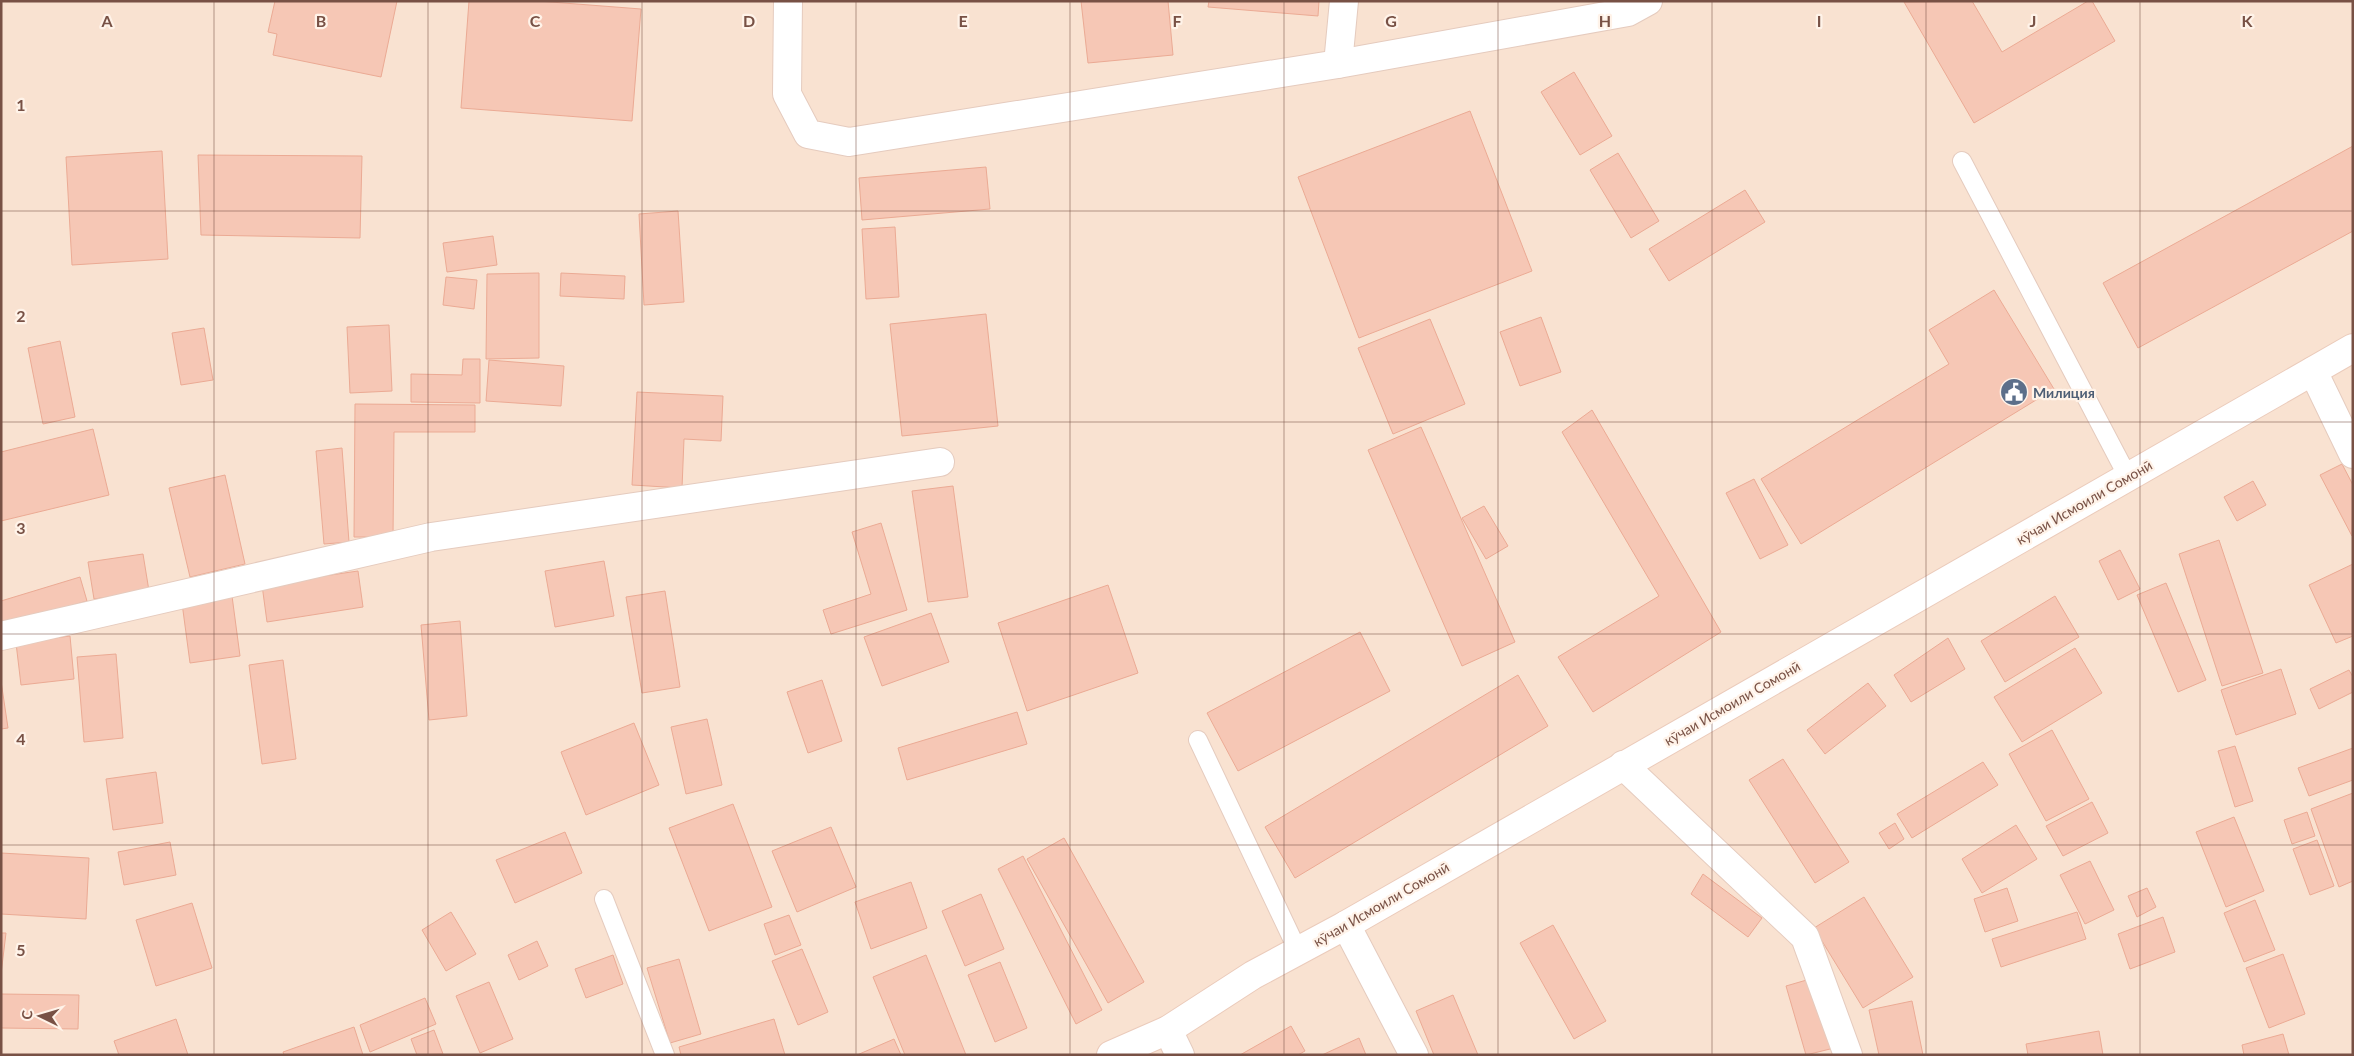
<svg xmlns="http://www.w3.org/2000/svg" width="2354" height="1056" viewBox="0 0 2354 1056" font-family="Lato,sans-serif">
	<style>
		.residential { fill: #f9e2d1 }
		.building { fill: #f6c7b5; stroke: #ebaa94 }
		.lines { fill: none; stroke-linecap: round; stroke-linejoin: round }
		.service-casing { stroke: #e5cbbe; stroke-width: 20 }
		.minor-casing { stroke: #e5cbbe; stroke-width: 30 }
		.secondary-casing { stroke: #ebcbbb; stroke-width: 30 }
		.service { stroke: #fff; stroke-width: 18 }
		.minor { stroke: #fff; stroke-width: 28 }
		.secondary { stroke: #fff; stroke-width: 28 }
		.grid { fill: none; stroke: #785145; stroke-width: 1; stroke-opacity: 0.55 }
		.labels { text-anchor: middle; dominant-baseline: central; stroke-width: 4.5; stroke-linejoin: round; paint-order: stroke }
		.service-label { font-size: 14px; font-weight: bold; fill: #4e5e75; stroke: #fff3e9; text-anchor: start }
		.street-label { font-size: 14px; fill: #785145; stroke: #fff3e9 }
		.grid-label { font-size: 16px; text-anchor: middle; font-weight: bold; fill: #785145; stroke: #fff3e9; stroke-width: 4.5; stroke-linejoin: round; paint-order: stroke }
	</style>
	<rect width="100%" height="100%" fill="#feefe1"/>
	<rect class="residential" x="1" y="1" width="2352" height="1054"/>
	<g class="building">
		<path d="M 275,1 L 397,1 L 381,77 L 273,55 L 277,34 L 268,32 Z"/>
		<path d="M 469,1 L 538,1 L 641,9 L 632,121 L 461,108 Z"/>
		<path d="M 1081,1 L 1168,1 L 1173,55 L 1088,63 Z"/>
		<path d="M 1209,1 L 1319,1 L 1318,16 L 1208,7 Z"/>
		<path d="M 1972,1 L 2002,52 L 2088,1 L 2092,1 L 2115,41 L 1974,123 L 1904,2 Z"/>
		<path d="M 1574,72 L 1612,136 L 1580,155 L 1541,92 Z"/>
		<path d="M 1470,111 L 1532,271 L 1359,338 L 1298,177 Z"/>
		<path d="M 2353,146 L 2353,231 L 2138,348 L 2103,283 Z"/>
		<path d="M 162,151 L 168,259 L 72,265 L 66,157 Z"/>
		<path d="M 1618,153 L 1659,221 L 1631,238 L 1590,170 Z"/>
		<path d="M 198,155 L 362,156 L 360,238 L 201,235 Z"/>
		<path d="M 986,167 L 990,209 L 862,220 L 859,178 Z"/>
		<path d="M 1745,190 L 1765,222 L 1669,281 L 1649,249 Z"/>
		<path d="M 678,211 L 684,302 L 644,305 L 639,214 Z"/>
		<path d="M 895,227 L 899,297 L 866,299 L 862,229 Z"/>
		<path d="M 493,236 L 497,265 L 447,272 L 443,243 Z"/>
		<path d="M 539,273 L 539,358 L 486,359 L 487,274 Z"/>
		<path d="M 561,273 L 625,276 L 624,299 L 560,296 Z"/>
		<path d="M 446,277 L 477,280 L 474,309 L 443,305 Z"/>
		<path d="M 1994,290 L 2054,389 L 1801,544 L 1761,479 L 1949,364 L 1929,330 Z"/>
		<path d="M 986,314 L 998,426 L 902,436 L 890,324 Z"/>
		<path d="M 1541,317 L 1561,372 L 1520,386 L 1500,332 Z"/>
		<path d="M 1430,319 L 1465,404 L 1393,434 L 1358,348 Z"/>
		<path d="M 389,325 L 392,391 L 350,393 L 347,327 Z"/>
		<path d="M 204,328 L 213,380 L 181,385 L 172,333 Z"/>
		<path d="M 60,341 L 75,417 L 43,424 L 28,348 Z"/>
		<path d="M 463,359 L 480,359 L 480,403 L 411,402 L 411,374 L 462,375 Z"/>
		<path d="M 489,360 L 564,366 L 561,406 L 486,401 Z"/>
		<path d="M 637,392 L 723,396 L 721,441 L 684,439 L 682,488 L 632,485 Z"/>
		<path d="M 355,404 L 475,405 L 475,432 L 394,432 L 393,537 L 354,537 Z"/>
		<path d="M 1592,410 L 1721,632 L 1593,712 L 1558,657 L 1659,596 L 1562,432 Z"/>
		<path d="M 1421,427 L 1515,642 L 1462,666 L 1368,450 Z"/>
		<path d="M 93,429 L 109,495 L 1,521 L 1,452 Z"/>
		<path d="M 342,448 L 349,542 L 324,544 L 316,451 Z"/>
		<path d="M 2342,464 L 2353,485 L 2352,536 L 2320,475 Z"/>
		<path d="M 225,475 L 245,564 L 190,577 L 169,488 Z"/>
		<path d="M 1754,479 L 1788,545 L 1760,559 L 1726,493 Z"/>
		<path d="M 2253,481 L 2266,505 L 2237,521 L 2224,497 Z"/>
		<path d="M 953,486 L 968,597 L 928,602 L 912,491 Z"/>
		<path d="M 1484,506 L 1508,546 L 1486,559 L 1462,518 Z"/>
		<path d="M 881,523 L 907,610 L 831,634 L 823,610 L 871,594 L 852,532 Z"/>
		<path d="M 2219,540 L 2263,673 L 2222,686 L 2179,554 Z"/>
		<path d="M 2120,550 L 2140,589 L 2118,600 L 2099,561 Z"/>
		<path d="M 143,554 L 149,591 L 94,599 L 88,562 Z"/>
		<path d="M 604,561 L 614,616 L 555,627 L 545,571 Z"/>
		<path d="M 2353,564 L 2353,636 L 2336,643 L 2309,585 Z"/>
		<path d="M 358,571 L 363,607 L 267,622 L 262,585 Z"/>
		<path d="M 80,577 L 87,601 L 1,626 L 1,601 Z"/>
		<path d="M 2166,583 L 2206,680 L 2178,692 L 2137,595 Z"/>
		<path d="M 1108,585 L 1138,673 L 1027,711 L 998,623 Z"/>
		<path d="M 665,591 L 680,687 L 642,693 L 626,597 Z"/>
		<path d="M 232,596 L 240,656 L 190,663 L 182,603 Z"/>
		<path d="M 2055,596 L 2079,637 L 2005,682 L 1981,641 Z"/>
		<path d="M 931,613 L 949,662 L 882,686 L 864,637 Z"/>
		<path d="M 460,621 L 467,716 L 429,720 L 421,625 Z"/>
		<path d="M 1360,632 L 1390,691 L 1238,771 L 1207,713 Z"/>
		<path d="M 70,636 L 74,679 L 21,685 L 16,643 Z"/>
		<path d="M 1948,638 L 1965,669 L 1911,702 L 1894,675 Z"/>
		<path d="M 2075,648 L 2102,693 L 2022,742 L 1994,697 Z"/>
		<path d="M 116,654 L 123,738 L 84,742 L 77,657 Z"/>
		<path d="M 283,660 L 296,759 L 262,764 L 249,665 Z"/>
		<path d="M 2281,669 L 2296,714 L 2236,735 L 2221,690 Z"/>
		<path d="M 2349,670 L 2353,677 L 2353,692 L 2319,709 L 2310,689 Z"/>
		<path d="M 1518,675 L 1548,726 L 1295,878 L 1265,827 Z"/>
		<path d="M 822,680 L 842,741 L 808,753 L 787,692 Z"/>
		<path d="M 1,681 L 8,728 L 1,729 Z"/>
		<path d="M 1868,683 L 1886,706 L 1825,754 L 1807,730 Z"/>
		<path d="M 1017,712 L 1027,744 L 907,780 L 898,748 Z"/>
		<path d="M 707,719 L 722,785 L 686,794 L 671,727 Z"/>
		<path d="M 634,723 L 659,785 L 586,815 L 561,752 Z"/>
		<path d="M 2052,730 L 2089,799 L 2046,821 L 2009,754 Z"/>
		<path d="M 2235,746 L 2253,801 L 2235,807 L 2218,751 Z"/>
		<path d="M 2353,748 L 2353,780 L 2309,796 L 2298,768 Z"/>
		<path d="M 1783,759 L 1849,862 L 1815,883 L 1749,780 Z"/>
		<path d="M 1983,762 L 1998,785 L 1912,838 L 1897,814 Z"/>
		<path d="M 156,772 L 163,823 L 113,830 L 106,779 Z"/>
		<path d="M 2353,793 L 2353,881 L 2339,887 L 2311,809 Z"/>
		<path d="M 2092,802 L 2108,833 L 2063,856 L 2046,826 Z"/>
		<path d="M 733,804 L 772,907 L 709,931 L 669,828 Z"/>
		<path d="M 2307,812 L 2315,836 L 2292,844 L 2284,820 Z"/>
		<path d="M 2234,817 L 2264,891 L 2226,907 L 2196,832 Z"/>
		<path d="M 1895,823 L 1904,839 L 1889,849 L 1879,833 Z"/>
		<path d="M 2016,825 L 2037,859 L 1982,893 L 1962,859 Z"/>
		<path d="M 831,827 L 856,887 L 797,912 L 772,851 Z"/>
		<path d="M 565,832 L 582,873 L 515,903 L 496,860 Z"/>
		<path d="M 1064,838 L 1144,982 L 1108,1003 L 1027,859 Z"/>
		<path d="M 2317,840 L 2334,886 L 2310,895 L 2293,849 Z"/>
		<path d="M 170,842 L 176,875 L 124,885 L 118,852 Z"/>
		<path d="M 1,853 L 89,858 L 86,919 L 1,914 Z"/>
		<path d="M 1023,856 L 1102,1010 L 1076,1024 L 998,869 Z"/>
		<path d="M 2090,861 L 2114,910 L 2085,924 L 2060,875 Z"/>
		<path d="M 1703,874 L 1762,918 L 1748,937 L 1691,894 Z"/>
		<path d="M 911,882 L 927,928 L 871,949 L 855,902 Z"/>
		<path d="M 2007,888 L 2018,921 L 1985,932 L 1974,899 Z"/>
		<path d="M 2147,888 L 2156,907 L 2137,917 L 2128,896 Z"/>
		<path d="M 981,894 L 1004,949 L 965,966 L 942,911 Z"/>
		<path d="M 1864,897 L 1913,977 L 1863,1008 L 1814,928 Z"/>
		<path d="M 2255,900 L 2275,950 L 2244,962 L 2224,913 Z"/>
		<path d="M 192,903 L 212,968 L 156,986 L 136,920 Z"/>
		<path d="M 451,912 L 476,954 L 446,971 L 422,930 Z"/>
		<path d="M 2077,912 L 2086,939 L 2001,967 L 1992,939 Z"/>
		<path d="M 789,915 L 801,945 L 775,955 L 764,924 Z"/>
		<path d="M 2163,917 L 2175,952 L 2130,969 L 2118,934 Z"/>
		<path d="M 1553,925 L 1606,1021 L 1574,1039 L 1520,943 Z"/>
		<path d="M 1,933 L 6,933 L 1,974 Z"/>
		<path d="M 537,941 L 548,966 L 519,980 L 508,955 Z"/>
		<path d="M 802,949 L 828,1012 L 798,1025 L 772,961 Z"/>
		<path d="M 2283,954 L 2305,1014 L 2269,1028 L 2246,968 Z"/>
		<path d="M 613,955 L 623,984 L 586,998 L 575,969 Z"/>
		<path d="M 926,955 L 966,1055 L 905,1055 L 873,977 Z"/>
		<path d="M 679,959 L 701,1034 L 670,1043 L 647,968 Z"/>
		<path d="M 1000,962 L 1027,1028 L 995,1042 L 968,975 Z"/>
		<path d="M 1817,977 L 1838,1047 L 1806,1055 L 1786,986 Z"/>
		<path d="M 489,982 L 513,1039 L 480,1053 L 456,996 Z"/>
		<path d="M 1,994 L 79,995 L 78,1029 L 1,1028 Z"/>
		<path d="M 1453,995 L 1478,1055 L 1434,1055 L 1416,1011 Z"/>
		<path d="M 425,998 L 436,1024 L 370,1052 L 360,1025 Z"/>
		<path d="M 1912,1001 L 1923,1055 L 1879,1055 L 1869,1010 Z"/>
		<path d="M 176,1019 L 188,1055 L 119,1055 L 114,1041 Z"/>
		<path d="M 774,1019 L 785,1055 L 681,1055 L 679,1047 Z"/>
		<path d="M 1291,1026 L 1305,1051 L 1298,1055 L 1240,1055 Z"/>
		<path d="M 354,1027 L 363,1055 L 284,1055 L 283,1052 Z"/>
		<path d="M 434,1030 L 443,1054 L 417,1055 L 411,1039 Z"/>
		<path d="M 2099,1031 L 2103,1055 L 2028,1055 L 2026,1044 Z"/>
		<path d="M 2283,1034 L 2289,1055 L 2244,1055 L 2242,1045 Z"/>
		<path d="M 1359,1038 L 1366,1055 L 1322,1055 Z"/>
		<path d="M 894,1039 L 901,1055 L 857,1055 Z"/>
	</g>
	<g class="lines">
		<g class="service-casing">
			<g id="service">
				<path d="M 1962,161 L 2128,477"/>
				<path d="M 1198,740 L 1298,951"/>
				<path d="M 604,899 L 665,1055"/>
			</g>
		</g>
		<g class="minor-casing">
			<g id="minor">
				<path d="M 788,1 L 787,94 L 808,134 L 849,142 L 1338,64 L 1628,12 L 1648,1"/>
				<path d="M 1338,64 L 1344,1"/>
				<path d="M 2313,371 L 2353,454"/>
				<path d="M 1,636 L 431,537 L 940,462"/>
				<path d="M 1623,765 L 1805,937 L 1848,1055"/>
				<path d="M 1346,925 L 1414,1055"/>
				<path d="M 1168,1030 L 1180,1055"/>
			</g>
		</g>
		<g class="secondary-casing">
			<path id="secondary" d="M 1111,1055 L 1168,1030 L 1253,975 L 1346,925 L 2353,348"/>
		</g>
		<use href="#service" class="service"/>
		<use href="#minor" class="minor"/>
		<use href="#secondary" class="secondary"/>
	</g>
	<path class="grid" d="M 214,1 L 214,1055M 428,1 L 428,1055M 642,1 L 642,1055M 856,1 L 856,1055M 1070,1 L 1070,1055M 1284,1 L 1284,1055M 1498,1 L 1498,1055M 1712,1 L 1712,1055M 1926,1 L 1926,1055M 2140,1 L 2140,1055M 1,211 L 2353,211M 1,422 L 2353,422M 1,634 L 2353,634M 1,845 L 2353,845"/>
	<defs>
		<g id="civic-disc" transform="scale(1.4375)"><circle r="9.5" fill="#5c6f8a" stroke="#fff3e9"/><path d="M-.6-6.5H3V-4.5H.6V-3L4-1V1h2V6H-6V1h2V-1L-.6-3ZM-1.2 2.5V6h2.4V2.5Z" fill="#fff"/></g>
	</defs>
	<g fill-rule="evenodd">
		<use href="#civic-disc" x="2014" y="392"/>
	</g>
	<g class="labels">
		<g class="service-label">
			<text x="2033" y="392">Милиция</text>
		</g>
		<g class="street-label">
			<text transform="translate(2084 502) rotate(-30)">кӯчаи Исмоили Сомонӣ</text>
			<text transform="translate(1732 703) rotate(-30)">кӯчаи Исмоили Сомонӣ</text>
			<text transform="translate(1381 904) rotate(-30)">кӯчаи Исмоили Сомонӣ</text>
		</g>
	</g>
	<g class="grid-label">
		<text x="107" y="27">A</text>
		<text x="321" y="27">B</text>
		<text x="535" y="27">C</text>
		<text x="749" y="27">D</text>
		<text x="963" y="27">E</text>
		<text x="1177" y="27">F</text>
		<text x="1391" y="27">G</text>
		<text x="1605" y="27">H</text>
		<text x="1819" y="27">I</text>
		<text x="2033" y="27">J</text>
		<text x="2247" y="27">K</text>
		<text x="21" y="111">1</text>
		<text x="21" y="322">2</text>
		<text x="21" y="534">3</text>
		<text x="21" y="745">4</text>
		<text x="21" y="956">5</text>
	</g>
	<rect width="2354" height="1056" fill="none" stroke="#785145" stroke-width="5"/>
	<g transform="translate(40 1016) rotate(275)" stroke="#fff3e9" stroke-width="4" paint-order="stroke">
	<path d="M0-4L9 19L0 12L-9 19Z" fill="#785145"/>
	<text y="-8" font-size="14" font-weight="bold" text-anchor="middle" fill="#785145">С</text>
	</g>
</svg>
